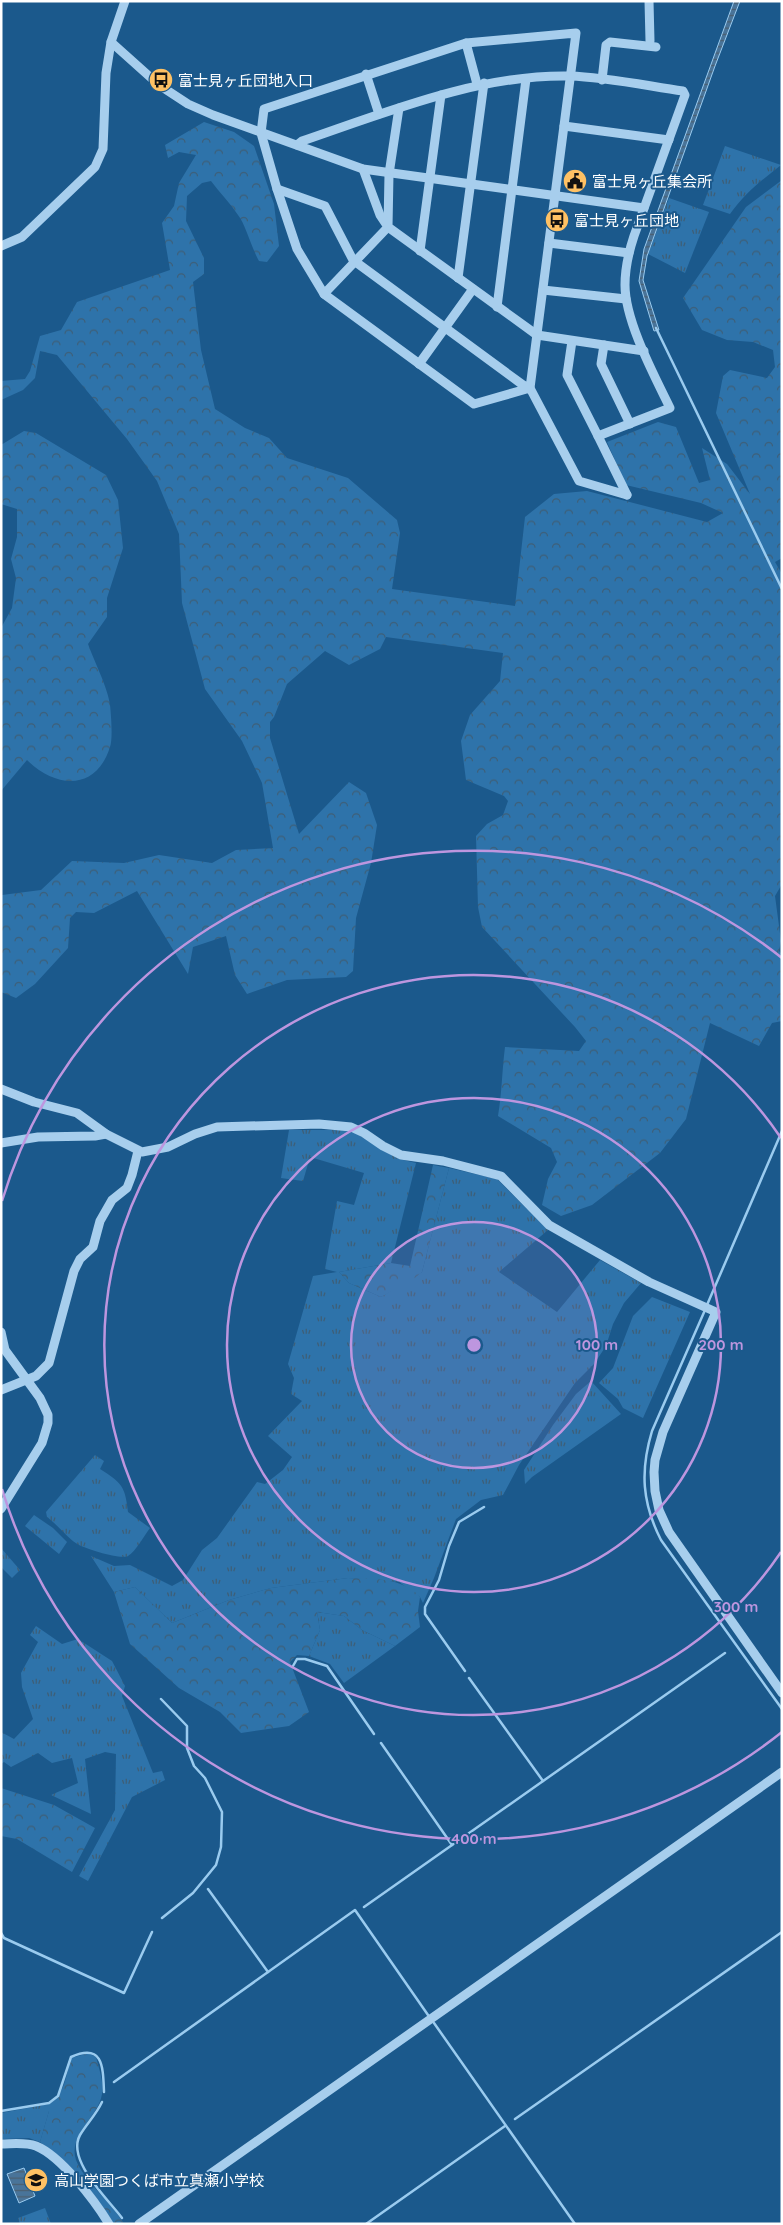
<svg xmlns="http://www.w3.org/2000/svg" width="783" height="2225" viewBox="0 0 783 2225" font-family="Quicksand,'Noto Sans JP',sans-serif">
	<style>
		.grass { fill: url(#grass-tufts) }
		.forest { fill: url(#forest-crowns) }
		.water { fill: url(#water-rules); stroke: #9acbef }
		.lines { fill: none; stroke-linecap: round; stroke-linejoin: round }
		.stream { stroke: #9acbef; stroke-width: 2.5 }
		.minor { stroke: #a7ceed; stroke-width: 9 }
		.ring { fill: none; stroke: #bd96df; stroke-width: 2.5 }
		.labels { text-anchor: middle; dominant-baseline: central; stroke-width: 4; stroke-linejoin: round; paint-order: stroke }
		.poi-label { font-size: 15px; fill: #fff; stroke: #1b598c; text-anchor: start }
		.centre { fill: #bd96df; stroke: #1b598c; stroke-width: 2.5 }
		.ring-label { font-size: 15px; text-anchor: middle; font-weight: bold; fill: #bd96df; stroke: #1b598c; stroke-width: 4; stroke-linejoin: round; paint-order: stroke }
	</style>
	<defs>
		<pattern id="grass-tufts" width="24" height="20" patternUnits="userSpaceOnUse" patternTransform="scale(1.25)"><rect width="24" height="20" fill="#2e73aa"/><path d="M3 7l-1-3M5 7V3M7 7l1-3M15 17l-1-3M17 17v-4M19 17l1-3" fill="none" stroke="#3e5e76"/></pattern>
		<pattern id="forest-crowns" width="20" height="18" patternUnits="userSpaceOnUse" patternTransform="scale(1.25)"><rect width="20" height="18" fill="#2e73aa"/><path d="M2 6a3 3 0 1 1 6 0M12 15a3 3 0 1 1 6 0" fill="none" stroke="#3e5e76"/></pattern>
		<pattern id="water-rules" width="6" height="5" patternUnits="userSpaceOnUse" patternTransform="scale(1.25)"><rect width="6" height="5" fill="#497499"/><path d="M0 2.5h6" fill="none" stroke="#4b5e6f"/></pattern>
	</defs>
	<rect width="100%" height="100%" fill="#1b598c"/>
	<g class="grass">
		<path d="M 725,146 L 781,165 C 762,180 745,193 730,214 L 703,205 Z"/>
		<path d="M 669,198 L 709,212 L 685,273 L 648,254 Z"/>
		<path d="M 289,1130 L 341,1130 L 355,1133 L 399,1159 L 416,1163 L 391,1263 L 339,1272 L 349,1283 L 381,1297 L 422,1272 L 449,1168 L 497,1179 L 548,1230 L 499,1272 L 557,1312 L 600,1260 L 641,1283 L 624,1303 L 613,1324 L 606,1346 L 594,1364 L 575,1383 L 519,1465 L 503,1495 L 481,1500 L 456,1519 L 434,1578 L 423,1603 L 420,1597 L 399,1582 L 348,1578 L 271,1588 L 229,1600 L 172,1623 L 135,1587 L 114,1592 L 91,1556 L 114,1566 L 130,1565 L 172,1586 L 183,1580 L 202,1550 L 217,1538 L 257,1482 L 265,1484 L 283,1470 L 292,1457 L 268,1436 L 302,1401 L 291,1394 L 294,1378 L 288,1364 L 313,1276 L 337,1272 L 325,1269 L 337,1201 L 354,1205 L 364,1173 L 310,1157 L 303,1181 L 281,1178 Z"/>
		<path d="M 652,1297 L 690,1312 L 643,1418 L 623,1408 L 618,1399 L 599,1383 L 613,1368 L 633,1316 Z"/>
		<path d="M 591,1381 L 621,1414 L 532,1477 L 525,1484 L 524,1470 L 553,1425 L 576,1394 Z"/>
		<path d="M 95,1455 L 104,1461 L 100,1469 C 122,1483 125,1486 128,1512 L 150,1528 C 144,1536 136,1551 128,1556 C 121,1560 87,1549 79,1545 C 69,1540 58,1525 47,1517 L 46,1512 Z"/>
		<path d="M 34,1515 L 53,1528 L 67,1542 L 59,1554 L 25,1526 Z"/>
		<path d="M 1,1548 L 20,1570 L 12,1578 L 1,1567 Z"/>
		<path d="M 317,1612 L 344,1616 L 362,1630 L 395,1646 L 344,1683 L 330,1664 L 309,1656 L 320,1630 Z"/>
		<path d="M 36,1626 L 62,1644 L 78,1639 L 112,1661 L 125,1686 L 122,1696 L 153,1773 L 162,1771 L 165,1780 L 132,1797 L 88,1881 L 79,1876 L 115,1810 L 116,1754 L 105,1752 L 85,1759 L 91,1814 L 51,1795 L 78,1783 L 72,1758 L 52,1763 L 38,1753 L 11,1767 L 4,1762 L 1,1764 L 1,1732 L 14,1739 L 33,1719 L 22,1687 L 21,1673 L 38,1642 L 30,1635 Z"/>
		<path d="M 49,2104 L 49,2111 L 40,2142 L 29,2138 L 1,2139 L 1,2113 Z"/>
		<path d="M 45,2208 L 51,2224 L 20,2224 L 18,2218 Z"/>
	</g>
	<g class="forest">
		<path d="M 204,122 L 234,132 L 254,146 L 274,204 L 279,246 L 267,262 L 259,261 C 252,249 245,223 238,215 C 230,203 220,193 211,181 L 202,183 L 187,196 L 186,221 L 204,258 L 204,274 L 193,282 L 201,350 L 215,409 L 245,428 L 269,438 L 287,458 L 348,478 L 397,520 L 400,533 L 392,589 L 515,606 L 525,517 L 554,494 L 587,491 L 707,522 L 723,513 L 701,503 L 626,485 L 607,442 L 658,422 L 676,427 L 699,483 L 710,480 L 702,448 L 727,464 L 750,494 L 716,413 L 723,376 L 730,370 L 767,378 L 775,367 L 773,350 L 753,342 L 727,340 L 702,330 L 683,298 L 746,207 L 782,180 L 782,558 L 775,562 L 782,574 L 782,884 L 775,896 L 781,941 L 779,951 L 782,954 L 782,1021 L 772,1023 L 759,1046 L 710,1023 L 686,1119 L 660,1153 L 592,1205 L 561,1216 L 542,1205 L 548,1179 L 557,1162 L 551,1148 L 498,1116 C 502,1093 502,1070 505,1047 L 579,1051 L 586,1041 L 575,1027 L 482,927 L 478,907 L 476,836 L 487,824 L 503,815 L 508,801 L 504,796 L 466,780 L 461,741 L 470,715 L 500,681 L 503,653 L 386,637 L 380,649 L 349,665 L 325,651 L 287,684 L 274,717 L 270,722 L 270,738 L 299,834 L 349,782 L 366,793 L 377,825 L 371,863 L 356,918 L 353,971 L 346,977 L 287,980 L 247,994 L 235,975 L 226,936 L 193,947 L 188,974 L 137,891 L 94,913 L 76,912 L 70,918 L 68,948 L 35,984 L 16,998 L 1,992 L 2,895 L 41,890 L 72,861 L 124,863 L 159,855 L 212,863 L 236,850 L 273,848 L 262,783 L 242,741 L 205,689 L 182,603 L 179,534 L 157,481 L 127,439 L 57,355 L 40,351 L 35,378 L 23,390 L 1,400 L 1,381 L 25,379 L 30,371 L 40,336 L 61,330 L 77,302 L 170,270 L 162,223 L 174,206 L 179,183 L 196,155 L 179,152 L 168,158 L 165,145 Z"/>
		<path d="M 24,431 L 36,433 L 106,475 L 118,500 L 123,548 L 107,598 L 107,617 L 88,644 C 94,661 108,688 110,705 C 111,714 113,739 110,747 C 96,792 55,788 27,760 L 1,791 L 1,628 L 12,608 L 16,578 L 11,559 L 17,537 L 17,509 L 1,504 L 1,445 Z"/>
		<path d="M 433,1165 L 449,1168 L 422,1272 L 411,1281 L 381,1297 L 349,1283 L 339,1272 L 391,1263 L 410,1266 Z"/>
		<path d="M 348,1578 C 375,1580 400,1576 420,1597 L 418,1611 L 420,1627 L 395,1646 L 362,1630 L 344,1616 L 317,1612 L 320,1630 L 309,1656 L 297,1655 L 290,1662 L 309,1712 L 289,1726 L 241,1733 L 220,1712 L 179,1688 L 130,1644 L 114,1592 L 135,1587 L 172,1623 L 229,1600 L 271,1588 Z"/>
		<path d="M 1,1788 L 54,1805 L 95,1828 L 72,1872 L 17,1839 L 1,1836 Z"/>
		<path d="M 89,2053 L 96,2057 C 99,2069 104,2082 102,2094 C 98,2118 68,2134 76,2160 C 84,2181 112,2203 124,2224 L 114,2224 C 95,2192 70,2165 40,2142 L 49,2111 L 49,2104 C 65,2095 66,2075 71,2058 Z"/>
	</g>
	<g class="water">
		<path d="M 734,1 L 740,1 L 715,66 L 647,256 L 643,280 L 659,330 L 654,331 L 639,281 L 644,249 Z"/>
		<path d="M 24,2168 L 35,2196 L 19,2203 L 7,2174 Z"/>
	</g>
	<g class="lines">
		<g class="stream">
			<path d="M 656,328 L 782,589"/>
			<path d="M 707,1305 L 782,1131"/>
			<path d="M 705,1310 L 652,1431 C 640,1471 642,1503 661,1540 L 782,1709"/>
			<path d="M 293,1666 L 297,1659 L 305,1659 L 327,1666 L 374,1734"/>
			<path d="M 465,1671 L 425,1614 L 425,1607 L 439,1580 L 449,1546 L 459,1522 L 484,1507"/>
			<path d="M 469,1678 L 543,1781"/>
			<path d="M 161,1699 L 187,1726 L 187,1748 L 194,1766 L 205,1778 L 222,1812 L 221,1847 L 216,1865 L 193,1893 L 162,1918"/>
			<path d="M 381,1743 L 452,1845"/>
			<path d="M 208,1889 L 268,1972"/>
			<path d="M 364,1907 L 725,1653"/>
			<path d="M 1,1933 L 4,1938 L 124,1993 L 152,1932"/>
			<path d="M 434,2023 L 575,2224"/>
			<path d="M 114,2082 L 355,1910 L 428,2015"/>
			<path d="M 102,2102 C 96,2115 87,2123 80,2135 C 66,2160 108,2199 122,2218"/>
			<path d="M 1,2111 L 49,2103 L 58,2096 L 71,2057 C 103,2043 103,2066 104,2092"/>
			<path d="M 515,2119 L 782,1932"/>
			<path d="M 366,2224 L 505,2126"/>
		</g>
		<g class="minor">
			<path d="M 649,1 L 650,41"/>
			<path d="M 111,42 L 159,85 L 188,104 L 213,115 L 363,169 L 644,208"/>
			<path d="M 466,43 L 477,84"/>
			<path d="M 366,74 L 379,114"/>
			<path d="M 602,80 L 606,45 L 610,42 L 656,47"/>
			<path d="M 399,108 L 389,174 L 388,227 L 537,335 L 644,351"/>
			<path d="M 564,126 L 669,140"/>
			<path d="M 297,145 L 302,141 C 387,112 480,74 570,76 C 605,77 648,86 683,91 L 685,95 L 634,236 C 629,251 625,269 625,285 C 625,321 654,375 670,408 L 598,436 L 627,495"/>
			<path d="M 277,189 L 325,206 L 353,260 L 523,385 L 530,388"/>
			<path d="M 549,243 L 629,253"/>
			<path d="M 1,246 L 22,237 L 95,167 L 103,149 L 106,73 L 111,42 L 125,1"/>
			<path d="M 420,251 L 441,95"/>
			<path d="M 458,278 L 484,83"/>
			<path d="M 543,290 L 626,299"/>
			<path d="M 324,294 L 388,227 L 380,215 L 363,169"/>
			<path d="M 497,307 L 526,79"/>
			<path d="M 572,341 L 567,375 L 598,436"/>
			<path d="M 604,345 L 601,364 L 630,424"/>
			<path d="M 419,364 L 473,289"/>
			<path d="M 530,388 L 474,404 L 324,294 L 297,249 L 277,189 L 261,133 L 264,109 L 466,43 L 576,33 L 530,388 L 579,481 L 627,495"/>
			<path d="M 1,1089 L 34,1102 L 77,1113 L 106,1134 L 142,1152 L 168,1147 L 195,1134 L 217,1127 L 319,1124 L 351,1127 L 364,1133 L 383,1146 L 401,1155 L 443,1161 L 501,1176 L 549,1225 L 649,1282 L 716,1312 L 663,1432 L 655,1460 L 654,1472 L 655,1491 L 659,1510 L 669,1532 L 782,1693"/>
			<path d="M 1,1143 L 38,1137 L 95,1136 L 106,1134"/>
			<path d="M 1,1332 L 5,1350 L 40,1398 L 48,1415 L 48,1423 L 42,1443 L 1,1509"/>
			<path d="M 1,1390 L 36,1376 L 49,1363 L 74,1271 L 80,1259 L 93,1247 L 100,1221 L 112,1200 L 127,1188 L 132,1175 L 138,1151"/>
			<path d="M 1,2144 C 12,2144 25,2142 36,2146 C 61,2156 95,2201 109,2224"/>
			<path d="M 139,2224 L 782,1772"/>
		</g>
	</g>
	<circle cx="474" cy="1345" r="123" fill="#bd96df" fill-opacity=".12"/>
	<g class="ring">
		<circle cx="474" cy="1345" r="123"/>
		<circle cx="474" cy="1345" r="247"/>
		<path d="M781 1552A370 370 0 1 1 781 1138"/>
		<path d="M782 1732A494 494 0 0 1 2 1489M2 1201A494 494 0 0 1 782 958"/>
	</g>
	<defs>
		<g id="bus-disc" transform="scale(1.25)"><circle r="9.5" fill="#fec164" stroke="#1b598c"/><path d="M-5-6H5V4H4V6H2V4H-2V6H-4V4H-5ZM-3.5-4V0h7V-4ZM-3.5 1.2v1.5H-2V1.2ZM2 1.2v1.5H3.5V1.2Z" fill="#111"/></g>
		<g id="civic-disc" transform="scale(1.25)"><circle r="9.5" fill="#fec164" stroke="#1b598c"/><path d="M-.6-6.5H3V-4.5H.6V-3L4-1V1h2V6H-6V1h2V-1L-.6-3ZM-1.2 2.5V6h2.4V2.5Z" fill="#111"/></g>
		<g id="school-disc" transform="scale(1.25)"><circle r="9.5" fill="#fec164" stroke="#1b598c"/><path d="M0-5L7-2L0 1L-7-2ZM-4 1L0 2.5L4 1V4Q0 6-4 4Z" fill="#111"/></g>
	</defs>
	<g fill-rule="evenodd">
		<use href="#bus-disc" x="161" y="80"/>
		<use href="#civic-disc" x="575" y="181"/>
		<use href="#bus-disc" x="557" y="220"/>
		<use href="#school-disc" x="36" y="2180"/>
	</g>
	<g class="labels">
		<g class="poi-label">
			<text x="178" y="80">富士見ヶ丘団地入口</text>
			<text x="592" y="181">富士見ヶ丘集会所</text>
			<text x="574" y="220">富士見ヶ丘団地</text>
			<text x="54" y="2180">高山学園つくば市立真瀬小学校</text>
		</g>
	</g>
	<circle cx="474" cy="1345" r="8" class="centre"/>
	<g class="ring-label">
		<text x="597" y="1350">100 m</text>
		<text x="721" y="1350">200 m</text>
		<text x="736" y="1612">300 m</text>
		<text x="474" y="1844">400 m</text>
	</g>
	<rect width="783" height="2225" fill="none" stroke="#ffffff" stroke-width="5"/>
</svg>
